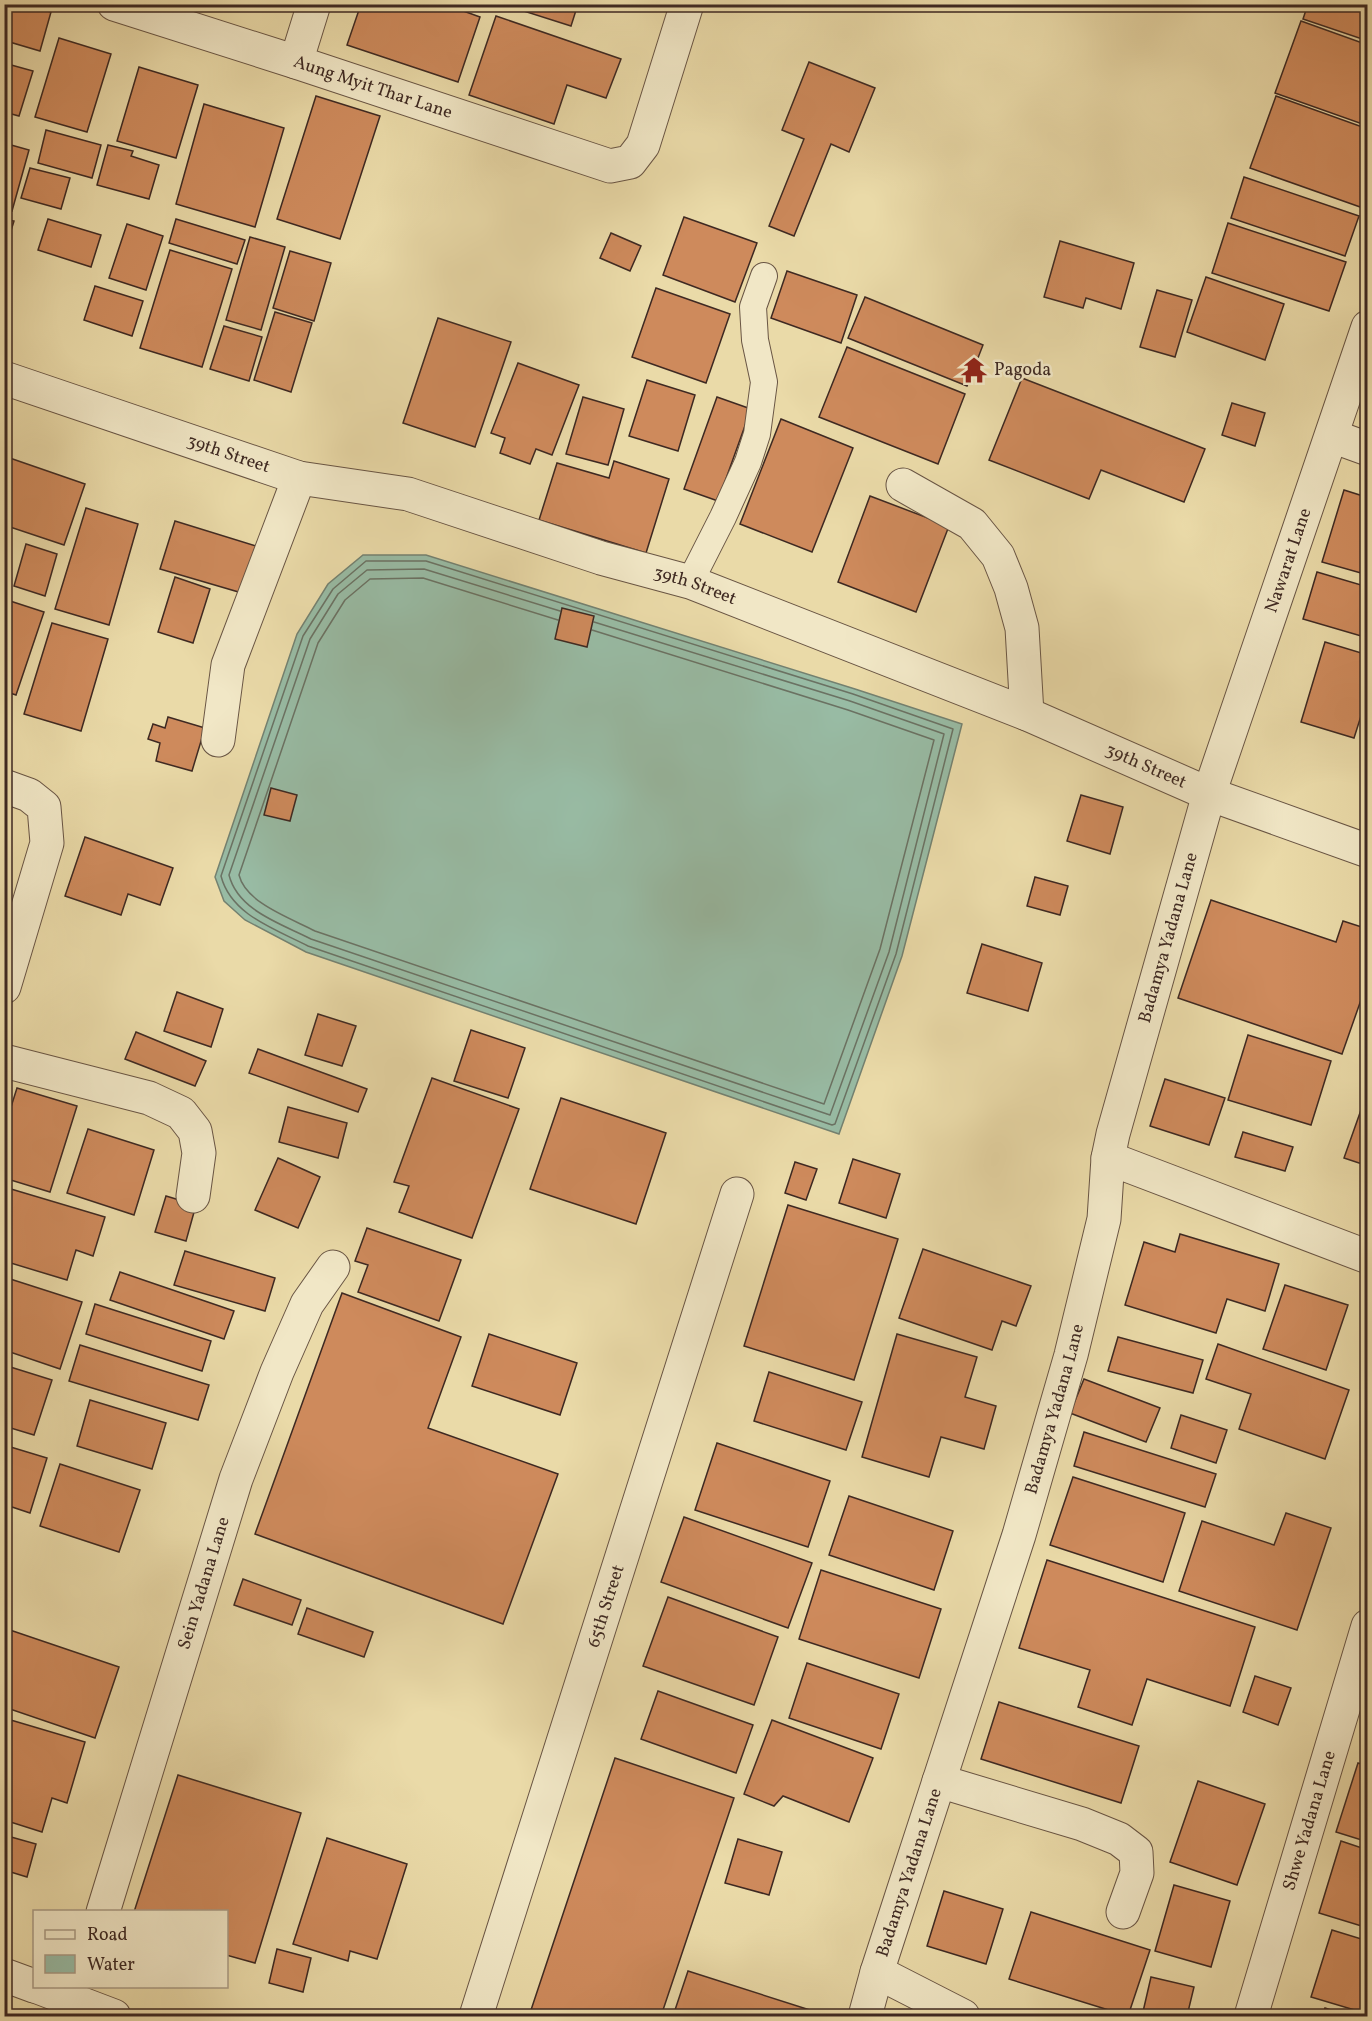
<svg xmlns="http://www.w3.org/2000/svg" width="1372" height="2021" viewBox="0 0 1372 2021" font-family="Vollkorn,serif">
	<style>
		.water { fill: #98bba4; stroke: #748170; stroke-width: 1.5 }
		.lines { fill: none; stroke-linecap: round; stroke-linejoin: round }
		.shore { stroke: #6b7263; stroke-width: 1.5 }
		.building { fill: #ce8a5c; stroke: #3e2922; stroke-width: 1.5 }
		.service-casing { stroke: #695544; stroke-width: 28 }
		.minor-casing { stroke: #695544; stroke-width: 35 }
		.service { stroke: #f1e7c6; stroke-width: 26 }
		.minor { stroke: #f1e7c6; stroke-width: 33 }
		.labels { text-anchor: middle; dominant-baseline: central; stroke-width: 5; stroke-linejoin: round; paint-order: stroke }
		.street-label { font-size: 18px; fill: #3e2922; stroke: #f1e7c6 }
		.poi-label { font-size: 18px; fill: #3e2922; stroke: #f1e7c6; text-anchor: start }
	</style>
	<rect width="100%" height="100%" fill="#eadaa8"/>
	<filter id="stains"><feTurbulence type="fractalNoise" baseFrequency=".00333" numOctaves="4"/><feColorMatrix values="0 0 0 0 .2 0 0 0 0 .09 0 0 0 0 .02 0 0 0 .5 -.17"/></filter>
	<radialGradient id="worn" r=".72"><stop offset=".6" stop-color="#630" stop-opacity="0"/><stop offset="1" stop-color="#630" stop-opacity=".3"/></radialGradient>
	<path class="water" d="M 363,555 L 426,555 L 855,689 L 962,724 L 902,956 L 839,1134 L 306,952 L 245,920 L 224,901 L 215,877 L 297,634 L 328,584 Z"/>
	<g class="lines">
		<g class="shore">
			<path d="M 366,561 L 426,561 L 853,694 L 953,729 L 896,954 L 835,1124 L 832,1125 L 308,946 C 275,929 231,915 221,876 L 303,636 L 333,589 Z"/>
			<path d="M 560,611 L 424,569 L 367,570 L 338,594 L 310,639 L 229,875 C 238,911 282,924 311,939 L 830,1115 L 889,952 L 944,734 L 850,701 L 594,622"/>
			<path d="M 558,620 L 423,578 L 370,579 L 345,600 L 318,643 L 239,875 C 246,903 290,918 315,931 L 824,1104 L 880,949 L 934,740 L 848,710 L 592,630"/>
		</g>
	</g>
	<g class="building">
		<path d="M 4,4 L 24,4 L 51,12 L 40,51 L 6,41 L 4,45 Z"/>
		<path d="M 361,4 L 444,4 L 480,17 L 458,82 L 347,45 Z"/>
		<path d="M 502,4 L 578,4 L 571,26 Z"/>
		<path d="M 1308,4 L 1368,4 L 1368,41 L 1303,19 Z"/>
		<path d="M 496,16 L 621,59 L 606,98 L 567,85 L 554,124 L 469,95 Z"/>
		<path d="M 1301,21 L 1368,45 L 1368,126 L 1275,93 Z"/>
		<path d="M 59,38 L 111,54 L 87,132 L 35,117 Z"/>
		<path d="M 809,62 L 875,88 L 849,152 L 831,144 L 794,236 L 769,226 L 804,139 L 782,130 Z"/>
		<path d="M 4,63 L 33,71 L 19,116 L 4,112 Z"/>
		<path d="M 139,67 L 198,85 L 176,158 L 117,141 Z"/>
		<path d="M 316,96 L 380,116 L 340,239 L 277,219 Z"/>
		<path d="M 1276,96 L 1368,129 L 1368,195 L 1363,208 L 1250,168 Z"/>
		<path d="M 204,104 L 284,128 L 255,227 L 176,204 Z"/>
		<path d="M 46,130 L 101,145 L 92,178 L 38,163 Z"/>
		<path d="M 4,143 L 29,150 L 12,211 L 4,209 Z"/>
		<path d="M 108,145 L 133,151 L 131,156 L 159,165 L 149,199 L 97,185 Z"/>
		<path d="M 30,168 L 70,178 L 61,209 L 21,198 Z"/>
		<path d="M 1244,177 L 1359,216 L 1345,256 L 1231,218 Z"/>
		<path d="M 684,217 L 757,243 L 735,302 L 663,275 Z"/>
		<path d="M 4,219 L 14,221 L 4,253 Z"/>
		<path d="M 48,219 L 101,235 L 91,267 L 38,250 Z"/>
		<path d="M 176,219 L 245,240 L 237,264 L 169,243 Z"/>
		<path d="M 1228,223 L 1346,262 L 1329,311 L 1212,273 Z"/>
		<path d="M 127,224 L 163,236 L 146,290 L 109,278 Z"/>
		<path d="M 611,233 L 641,246 L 630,271 L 600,258 Z"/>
		<path d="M 250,237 L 285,247 L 261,330 L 226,320 Z"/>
		<path d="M 1060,241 L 1134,263 L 1121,309 L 1086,298 L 1083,308 L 1044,297 Z"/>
		<path d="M 170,250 L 232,269 L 202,367 L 140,348 Z"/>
		<path d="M 290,251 L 331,263 L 314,321 L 273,308 Z"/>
		<path d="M 787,271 L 857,295 L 841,343 L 771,318 Z"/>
		<path d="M 1206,277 L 1284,304 L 1265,360 L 1187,332 Z"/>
		<path d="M 95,286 L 143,301 L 132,336 L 84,320 Z"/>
		<path d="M 656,288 L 730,314 L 706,383 L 632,357 Z"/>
		<path d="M 1157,290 L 1192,300 L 1175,357 L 1140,347 Z"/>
		<path d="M 865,297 L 983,345 L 967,386 L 848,338 Z"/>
		<path d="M 275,312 L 312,323 L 291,392 L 254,380 Z"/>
		<path d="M 438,318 L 511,342 L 475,447 L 403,423 Z"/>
		<path d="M 224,326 L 262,337 L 249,381 L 210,369 Z"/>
		<path d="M 847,347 L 965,394 L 938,464 L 819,417 Z"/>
		<path d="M 518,363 L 579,385 L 552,455 L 536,449 L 530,464 L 500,453 L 505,438 L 491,433 Z"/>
		<path d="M 1022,378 L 1205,449 L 1184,502 L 1101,470 L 1089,499 L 989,460 Z"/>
		<path d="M 647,380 L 695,395 L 678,451 L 629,436 Z"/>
		<path d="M 583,397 L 624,409 L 608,465 L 566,454 Z"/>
		<path d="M 717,397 L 751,409 L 718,501 L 684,489 Z"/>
		<path d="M 1232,403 L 1265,413 L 1255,446 L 1222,435 Z"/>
		<path d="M 781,419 L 853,448 L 812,552 L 740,524 Z"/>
		<path d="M 4,456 L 85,484 L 64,545 L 4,525 Z"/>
		<path d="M 614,461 L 669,479 L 646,553 L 539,520 L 557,463 L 609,478 Z"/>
		<path d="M 1367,482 L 1368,482 L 1368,575 L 1322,562 L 1344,490 L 1363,496 Z"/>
		<path d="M 870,496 L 949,526 L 916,612 L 838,582 Z"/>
		<path d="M 86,508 L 138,524 L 109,625 L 55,609 Z"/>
		<path d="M 175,521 L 256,546 L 242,593 L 160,569 Z"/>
		<path d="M 26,544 L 57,554 L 45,596 L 14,586 Z"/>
		<path d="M 1317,572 L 1368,587 L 1368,638 L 1303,619 Z"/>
		<path d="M 175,577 L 210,589 L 193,643 L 158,632 Z"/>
		<path d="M 4,599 L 44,612 L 16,695 L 4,691 Z"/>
		<path d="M 562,608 L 594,616 L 587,647 L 555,639 Z"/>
		<path d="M 52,623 L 108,639 L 81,731 L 24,714 Z"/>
		<path d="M 1325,642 L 1368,655 L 1368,694 L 1354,738 L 1301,722 Z"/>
		<path d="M 4,717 L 11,719 L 4,738 Z"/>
		<path d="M 168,717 L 205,728 L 192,771 L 156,761 L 160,743 L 148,739 L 153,724 L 165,728 Z"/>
		<path d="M 271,788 L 297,795 L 290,821 L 264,815 Z"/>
		<path d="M 1081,795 L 1123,807 L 1110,854 L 1067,841 Z"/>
		<path d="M 85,837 L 173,868 L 160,905 L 128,894 L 121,915 L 65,896 Z"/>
		<path d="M 1035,877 L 1068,886 L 1060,915 L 1027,906 Z"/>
		<path d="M 1211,900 L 1336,942 L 1343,921 L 1368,929 L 1368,980 L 1342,1054 L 1178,998 Z"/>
		<path d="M 982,944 L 1042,963 L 1028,1011 L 967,993 Z"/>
		<path d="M 177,992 L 223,1009 L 211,1047 L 164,1031 Z"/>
		<path d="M 318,1014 L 356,1026 L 342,1066 L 305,1055 Z"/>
		<path d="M 471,1030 L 525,1048 L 508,1098 L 454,1081 Z"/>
		<path d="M 136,1032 L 206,1061 L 195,1086 L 125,1059 Z"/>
		<path d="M 1248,1035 L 1331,1061 L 1311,1125 L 1228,1100 Z"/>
		<path d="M 258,1049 L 367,1089 L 358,1112 L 249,1073 Z"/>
		<path d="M 432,1078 L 519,1109 L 472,1238 L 399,1212 L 409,1186 L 394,1182 Z"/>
		<path d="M 1165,1079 L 1225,1098 L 1209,1145 L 1150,1126 Z"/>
		<path d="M 17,1088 L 77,1106 L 50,1192 L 4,1178 L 4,1129 Z"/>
		<path d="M 561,1098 L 666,1133 L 636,1224 L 530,1189 Z"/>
		<path d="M 288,1107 L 347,1123 L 338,1158 L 279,1142 Z"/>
		<path d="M 1361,1110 L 1368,1112 L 1368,1166 L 1344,1158 Z"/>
		<path d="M 88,1129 L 154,1150 L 134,1215 L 67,1193 Z"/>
		<path d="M 1243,1132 L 1293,1147 L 1285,1171 L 1235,1157 Z"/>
		<path d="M 278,1158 L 320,1177 L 298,1228 L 255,1210 Z"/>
		<path d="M 853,1159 L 900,1174 L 886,1218 L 839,1203 Z"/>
		<path d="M 795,1162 L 817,1169 L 806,1200 L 785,1193 Z"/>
		<path d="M 11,1189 L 105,1217 L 93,1256 L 76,1250 L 67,1280 L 4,1261 L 4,1209 Z"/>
		<path d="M 166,1196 L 196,1205 L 186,1241 L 155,1232 Z"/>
		<path d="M 788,1205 L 898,1239 L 854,1380 L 744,1346 Z"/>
		<path d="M 367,1228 L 461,1260 L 439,1321 L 358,1292 L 368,1265 L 355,1261 Z"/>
		<path d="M 1180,1234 L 1279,1264 L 1265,1311 L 1227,1299 L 1216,1333 L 1125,1305 L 1144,1242 L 1175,1252 Z"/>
		<path d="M 923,1249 L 1031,1286 L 1016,1326 L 1002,1321 L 992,1350 L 899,1318 Z"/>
		<path d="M 185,1251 L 275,1278 L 265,1311 L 174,1285 Z"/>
		<path d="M 120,1272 L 234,1311 L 224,1339 L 110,1300 Z"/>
		<path d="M 4,1277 L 82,1302 L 60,1369 L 4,1350 Z"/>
		<path d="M 1285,1285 L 1348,1305 L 1326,1370 L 1263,1349 Z"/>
		<path d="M 342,1293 L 461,1337 L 428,1428 L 558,1474 L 503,1624 L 255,1534 Z"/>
		<path d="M 95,1304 L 211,1341 L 202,1371 L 86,1334 Z"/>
		<path d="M 489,1334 L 577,1363 L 560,1415 L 472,1386 Z"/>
		<path d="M 897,1334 L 977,1357 L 965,1397 L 996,1406 L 984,1449 L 941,1437 L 929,1477 L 862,1457 Z"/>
		<path d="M 1118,1337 L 1203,1360 L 1193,1393 L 1108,1371 Z"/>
		<path d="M 1218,1344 L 1349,1390 L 1325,1459 L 1239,1429 L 1251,1394 L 1206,1379 Z"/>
		<path d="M 80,1345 L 209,1385 L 198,1420 L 69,1381 Z"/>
		<path d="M 4,1365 L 52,1380 L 34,1435 L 4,1426 Z"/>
		<path d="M 769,1372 L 862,1402 L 846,1450 L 754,1421 Z"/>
		<path d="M 1084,1379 L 1160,1408 L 1146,1442 L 1070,1413 Z"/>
		<path d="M 90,1400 L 166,1423 L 152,1469 L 77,1446 Z"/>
		<path d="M 1181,1415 L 1227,1430 L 1216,1463 L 1171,1448 Z"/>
		<path d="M 1084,1432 L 1216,1474 L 1205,1507 L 1074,1466 Z"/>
		<path d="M 717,1443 L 830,1481 L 808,1547 L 695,1510 Z"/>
		<path d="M 4,1445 L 47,1458 L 30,1513 L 9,1506 L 4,1520 Z"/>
		<path d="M 60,1464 L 140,1490 L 119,1552 L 40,1526 Z"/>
		<path d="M 1073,1477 L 1185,1513 L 1163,1582 L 1050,1545 Z"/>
		<path d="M 849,1496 L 953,1531 L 934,1590 L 829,1555 Z"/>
		<path d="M 1286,1513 L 1331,1528 L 1297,1630 L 1179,1591 L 1202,1521 L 1274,1545 Z"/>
		<path d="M 684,1517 L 812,1563 L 788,1628 L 661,1582 Z"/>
		<path d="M 1047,1560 L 1255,1627 L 1230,1706 L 1147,1679 L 1132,1725 L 1078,1707 L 1090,1670 L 1019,1648 Z"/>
		<path d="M 821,1570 L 941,1609 L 919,1678 L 799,1639 Z"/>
		<path d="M 243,1579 L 301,1600 L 292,1625 L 234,1605 Z"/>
		<path d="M 668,1597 L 778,1637 L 754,1705 L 643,1666 Z"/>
		<path d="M 307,1608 L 373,1632 L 364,1657 L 298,1634 Z"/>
		<path d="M 4,1628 L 119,1667 L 95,1738 L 4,1707 Z"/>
		<path d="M 807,1663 L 899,1694 L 881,1749 L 789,1718 Z"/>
		<path d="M 1255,1676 L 1291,1688 L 1278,1725 L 1243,1712 Z"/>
		<path d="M 658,1691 L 753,1725 L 736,1773 L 641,1739 Z"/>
		<path d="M 999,1702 L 1139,1746 L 1121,1803 L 981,1759 Z"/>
		<path d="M 4,1718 L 85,1742 L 67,1803 L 52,1798 L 42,1832 L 4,1820 Z"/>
		<path d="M 772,1720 L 873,1758 L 849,1822 L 783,1796 L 774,1806 L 744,1794 Z"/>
		<path d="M 615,1758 L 734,1798 L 661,2016 L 529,2016 Z"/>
		<path d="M 1358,1763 L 1368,1766 L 1368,1842 L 1336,1832 Z"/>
		<path d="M 178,1775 L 301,1813 L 255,1963 L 226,1955 L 226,1912 L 134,1912 Z"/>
		<path d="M 1198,1781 L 1265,1804 L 1237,1885 L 1170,1862 Z"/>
		<path d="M 4,1835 L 36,1844 L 27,1877 L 4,1870 Z"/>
		<path d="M 327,1838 L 407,1864 L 377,1959 L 350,1951 L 348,1961 L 293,1944 Z"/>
		<path d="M 738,1839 L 782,1852 L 769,1895 L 725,1883 Z"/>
		<path d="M 1341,1841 L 1368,1850 L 1368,1928 L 1319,1913 Z"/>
		<path d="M 1174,1885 L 1230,1901 L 1211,1967 L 1155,1951 Z"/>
		<path d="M 944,1891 L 1003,1909 L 986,1964 L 927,1946 Z"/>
		<path d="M 1031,1912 L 1150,1950 L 1128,2016 L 1009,1979 Z"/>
		<path d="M 1332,1930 L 1368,1941 L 1368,2014 L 1311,1997 Z"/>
		<path d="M 277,1949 L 311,1958 L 303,1992 L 269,1983 Z"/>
		<path d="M 688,1971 L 813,2011 L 811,2016 L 673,2016 Z"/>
		<path d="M 1151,1977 L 1194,1987 L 1187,2016 L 1142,2016 Z"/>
		<path d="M 1325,2008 L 1349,2016 L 1322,2016 Z"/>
	</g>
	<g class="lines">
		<g class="service-casing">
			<path id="service" d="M 690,582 L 723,517 L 748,462 L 757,434 L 764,382 L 755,340 L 753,307 L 764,276"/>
		</g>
		<g class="minor-casing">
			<g id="minor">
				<path id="s1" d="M 114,4 L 296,62 L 610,166 L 630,162 L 643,145 L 687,4"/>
				<path d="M 296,62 L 314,4"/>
				<path id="s2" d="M 4,378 L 299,478 L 408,494 L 601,558 L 690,582 L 1027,714 L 1209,794 L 1368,851"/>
				<path d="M 1332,436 L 1368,449"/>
				<path d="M 903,485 L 972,524 L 998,556 L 1011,588 L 1022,628 L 1027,714"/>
				<path d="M 218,740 L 228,665 L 299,478"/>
				<path d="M 4,786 L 29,795 L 44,807 L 47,843 L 4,987"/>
				<path d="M 4,1061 L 149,1098 L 181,1113 L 195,1131 L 199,1153 L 193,1196"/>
				<path d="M 1108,1158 L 1368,1257"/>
				<path d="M 939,1781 L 1082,1824 L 1119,1839 L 1136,1852 L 1137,1873 L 1123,1912"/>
				<path id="s3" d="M 103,1912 L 236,1479 L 277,1372 L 307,1304 L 333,1267"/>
				<path d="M 877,1972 L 963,2016"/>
				<path d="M 4,1975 L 34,1986"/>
				<path d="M 35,1986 L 114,2016"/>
				<path id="s4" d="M 476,2016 L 737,1194"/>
				<path id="s5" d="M 865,2016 L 877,1972 L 1019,1535 L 1071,1355 L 1104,1219 L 1108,1158 L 1113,1134 L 1209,794 L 1368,327"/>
				<path id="s6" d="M 1251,2016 L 1368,1626"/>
			</g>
		</g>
		<use href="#service" class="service"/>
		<use href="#minor" class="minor"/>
	</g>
	<defs>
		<g id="temple-bare" transform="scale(2.07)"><path d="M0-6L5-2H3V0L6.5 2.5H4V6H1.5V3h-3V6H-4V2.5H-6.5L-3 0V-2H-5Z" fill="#8f2418" stroke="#f1e7c6" stroke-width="2.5" paint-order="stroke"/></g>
	</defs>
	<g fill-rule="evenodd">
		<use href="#temple-bare" x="974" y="370"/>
	</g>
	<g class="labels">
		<g class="street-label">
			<text stroke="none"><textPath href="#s1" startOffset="272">Aung Myit Thar Lane</textPath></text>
			<text stroke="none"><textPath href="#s2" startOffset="237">39th Street</textPath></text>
			<text stroke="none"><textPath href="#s5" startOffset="1518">Nawarat Lane</textPath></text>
			<text stroke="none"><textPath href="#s2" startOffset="723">39th Street</textPath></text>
			<text stroke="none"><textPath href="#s2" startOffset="1209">39th Street</textPath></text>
			<text stroke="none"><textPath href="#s5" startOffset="1122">Badamya Yadana Lane</textPath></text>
			<text stroke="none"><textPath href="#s5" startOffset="636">Badamya Yadana Lane</textPath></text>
			<text stroke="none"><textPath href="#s3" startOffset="344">Sein Yadana Lane</textPath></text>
			<text stroke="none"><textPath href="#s4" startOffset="430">65th Street</textPath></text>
			<text stroke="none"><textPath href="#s6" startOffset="204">Shwe Yadana Lane</textPath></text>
			<text stroke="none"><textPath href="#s5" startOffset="150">Badamya Yadana Lane</textPath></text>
		</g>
		<g class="poi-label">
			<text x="994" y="370">Pagoda</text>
		</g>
	</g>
	<rect width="1372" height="2021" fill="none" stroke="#eadaa8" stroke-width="24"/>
	<rect x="6" y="6" width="1360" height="2009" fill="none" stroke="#3e2922" stroke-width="3"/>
	<rect x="12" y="12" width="1348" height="1997" fill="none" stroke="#3e2922" stroke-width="1.5"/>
	<rect x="33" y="1910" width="195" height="78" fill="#f1e7c6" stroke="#a99b84" stroke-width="1.5"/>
	<rect x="45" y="1930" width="30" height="9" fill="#f1e7c6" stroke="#a99b84" stroke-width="1.5"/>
	<text x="87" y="1940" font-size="18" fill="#3e2922">Road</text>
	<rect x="45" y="1955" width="30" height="18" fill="#98bba4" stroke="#a99b84" stroke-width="1.5"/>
	<text x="87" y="1970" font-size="18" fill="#3e2922">Water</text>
	<rect width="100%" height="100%" filter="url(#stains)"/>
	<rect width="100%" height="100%" fill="url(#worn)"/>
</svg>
